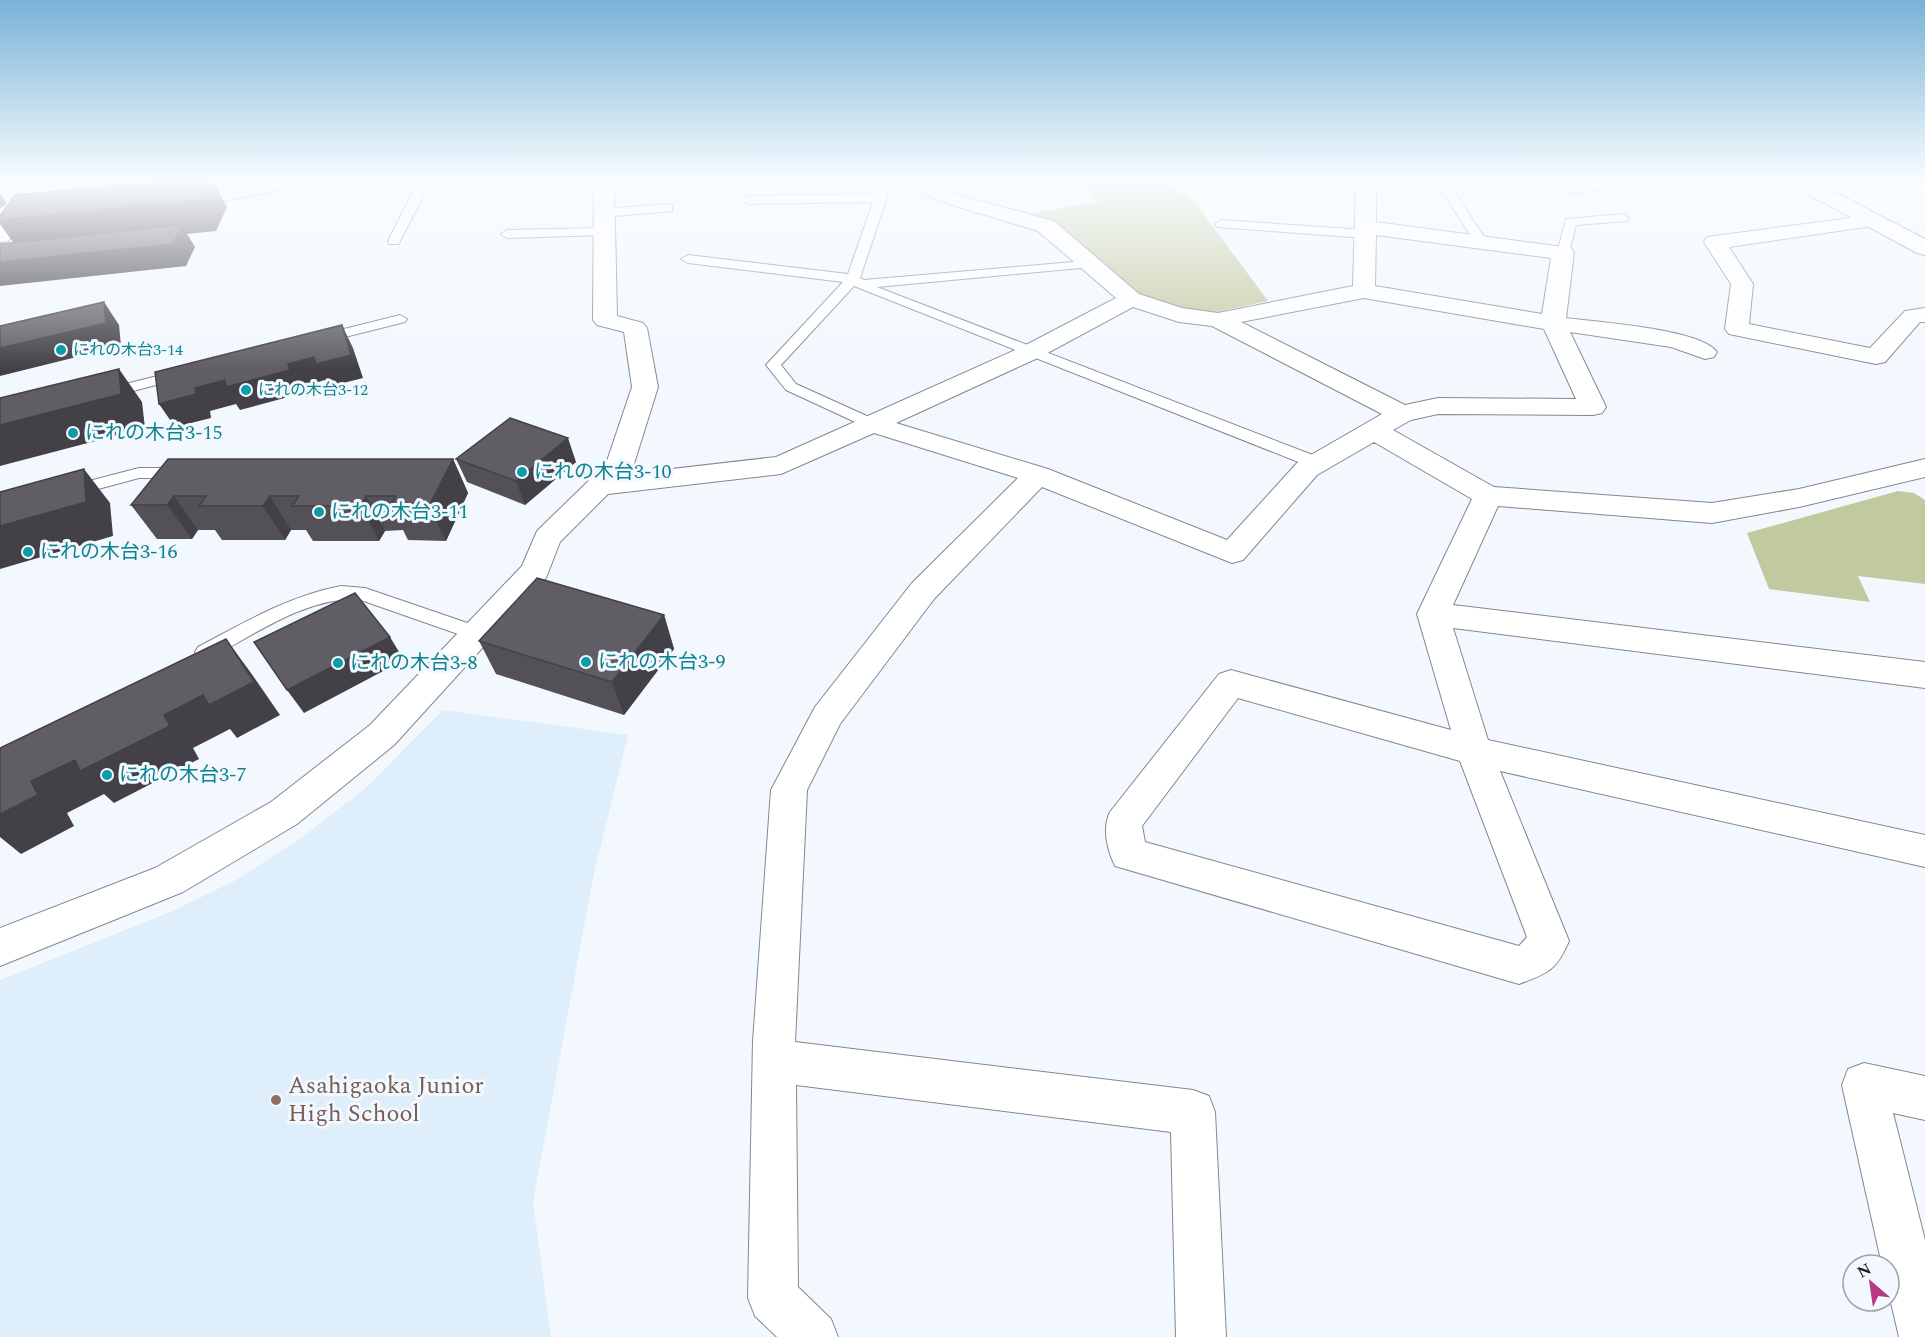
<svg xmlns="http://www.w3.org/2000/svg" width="1925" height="1337" viewBox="0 0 1925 1337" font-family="Spectral,'Noto Sans JP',serif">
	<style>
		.built { fill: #dfeefb }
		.green { fill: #c1c99e }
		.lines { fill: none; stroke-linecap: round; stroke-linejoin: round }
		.service-casing { stroke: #81888f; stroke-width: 2 }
		.minor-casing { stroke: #81888f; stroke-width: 2 }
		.tertiary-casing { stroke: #81888f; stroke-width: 2 }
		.service { fill: #fff; fill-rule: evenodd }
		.minor { fill: #fff; fill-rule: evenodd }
		.tertiary { fill: #fff; fill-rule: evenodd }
		.wall { fill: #535057 }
		.shaded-wall { fill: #434147 }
		.building { fill: #605d65; stroke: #434147; stroke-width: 1.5 }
		.culture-dot { fill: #0f9aa8; stroke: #f2f8fe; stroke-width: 2 }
		.education-dot { fill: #8d6e63; stroke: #f2f8fe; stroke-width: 2 }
		.labels { text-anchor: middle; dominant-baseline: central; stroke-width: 6; stroke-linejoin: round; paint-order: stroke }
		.far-culture-label { font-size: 16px; fill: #0d838f; stroke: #f2f8fe; text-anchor: start }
		.culture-label { font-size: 20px; fill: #0d838f; stroke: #f2f8fe; text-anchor: start }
		.near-education-label { font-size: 24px; fill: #785e54; stroke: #f2f8fe; text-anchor: start }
	</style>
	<rect width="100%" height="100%" fill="#f2f8fe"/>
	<path class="built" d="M 443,710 L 628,735 L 593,878 L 533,1202 L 551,1337 L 0,1337 L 0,980 L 175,910 L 238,879 L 301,838 L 367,787 Z"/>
	<g class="green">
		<path d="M 1080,182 L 1166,182 L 1195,202 L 1268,301 L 1211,313 L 1172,308 L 1142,297 L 1021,215 L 1098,202 Z"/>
		<path d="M 1898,491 L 1914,493 L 1925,500 L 1925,584 L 1858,576 L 1870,602 L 1769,589 L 1747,533 Z"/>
	</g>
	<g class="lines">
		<g class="service-casing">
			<g id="service">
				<path d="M 48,182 L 61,182 L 28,212 L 20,212 L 20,206 Z"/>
				<path d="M 418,182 L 430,182 L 400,241 L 399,244 L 389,244 L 388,241 Z"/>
				<path d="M 880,182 L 892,182 L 860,278 L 864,280 L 1096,260 L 1098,263 L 1096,266 L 1091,267 L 877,287 L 1323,459 L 1325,463 L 1317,468 L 1311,467 L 854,286 L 781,365 L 796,384 L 878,421 L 880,424 L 872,429 L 866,427 L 786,390 L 766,365 L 843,282 L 688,263 L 681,259 L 688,255 L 848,274 L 873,202 L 748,204 L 742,200 L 748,196 L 876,194 Z"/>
				<path d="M 1436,182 L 1448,182 L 1487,241 L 1486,244 L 1476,244 Z"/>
				<path d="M 1606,182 L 1641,182 L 1635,186 L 1566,194 L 1560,190 L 1566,186 Z"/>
				<path d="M 668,204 L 672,205 L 672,211 L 603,217 L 597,213 L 603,209 Z"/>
				<path d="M 1623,214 L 1629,218 L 1627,221 L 1576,225 L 1569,253 L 1563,257 L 1557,253 L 1566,219 Z"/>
				<path d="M 1221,220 L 1365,230 L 1371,234 L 1365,238 L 1217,227 L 1215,224 Z"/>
				<path d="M 603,228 L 609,232 L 607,235 L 507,238 L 501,234 L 507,230 Z"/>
				<path d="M 400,315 L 407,319 L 405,322 L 321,343 L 314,339 L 316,336 Z"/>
				<path d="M 182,370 L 189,374 L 187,377 L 106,398 L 98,393 L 101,390 Z"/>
				<path d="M 139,468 L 181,468 L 187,469 L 189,473 L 187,477 L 181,478 L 139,478 L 72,496 L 66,495 L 64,491 L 66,487 Z"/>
				<path d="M 341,586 L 365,588 L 485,629 L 487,634 L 485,639 L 478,641 L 358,599 C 305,598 257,633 212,657 L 205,659 L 198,657 L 195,652 L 198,647 C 245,622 289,596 341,586 Z"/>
			</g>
		</g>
		<g class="minor-casing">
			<g id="minor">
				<path d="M 259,182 L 301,182 L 298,186 L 291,188 L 178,209 L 171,207 L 168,203 L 171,199 L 178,197 Z"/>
				<path d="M 594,182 L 614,182 L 617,316 L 643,323 L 647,328 L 658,387 L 633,467 L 628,474 L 776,457 L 1022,347 L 1116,298 L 1038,231 L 952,205 L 923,194 L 909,186 L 906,182 L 930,182 L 966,197 L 1054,221 L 1139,294 L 1182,308 L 1218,313 L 1353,286 L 1356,182 L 1376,182 L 1376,222 L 1571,248 L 1574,253 L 1566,318 C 1596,322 1701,329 1717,352 L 1714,357 L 1705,359 L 1671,347 L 1570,332 L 1606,407 L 1602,413 L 1593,415 L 1438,414 L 1411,420 L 1393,430 L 1494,487 L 1712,503 L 1799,489 L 1925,459 L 1925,477 L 1799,507 L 1712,523 L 1498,506 L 1453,605 L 1925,662 L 1925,688 L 1453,628 L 1488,740 L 1925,835 L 1925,867 L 1500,771 L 1569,941 C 1556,971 1548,973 1519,984 L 1115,866 C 1107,849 1102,829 1110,812 L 1219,674 L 1231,670 L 1451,730 L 1417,614 L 1472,499 L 1374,442 L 1317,475 L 1243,560 L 1232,563 L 1042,487 L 934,599 L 840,724 L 807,790 L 795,1042 L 1193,1090 L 1209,1096 L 1215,1112 L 1226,1337 L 1176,1337 L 1171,1132 L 796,1085 L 798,1287 L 831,1319 L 838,1337 L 777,1337 L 755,1316 L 748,1298 L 753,1041 L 771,790 L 815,707 L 912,583 L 1018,478 L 874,433 L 781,474 L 608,494 L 560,542 L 546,578 L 394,745 L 297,824 L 183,892 L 0,966 L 0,928 L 155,868 L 271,802 L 370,725 L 522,566 L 537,531 L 606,464 L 632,387 L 624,332 L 597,325 L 593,320 ZM 1376,235 L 1551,258 L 1542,314 L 1375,286 ZM 1364,298 L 1544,329 L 1576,399 L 1438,398 L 1405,405 L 1241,322 ZM 1133,307 L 1179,322 L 1212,326 L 1382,414 L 1297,463 L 1227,540 L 1048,469 L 896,423 L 1040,357 ZM 1238,698 L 1460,761 L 1527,937 L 1519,946 L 1145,842 L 1142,826 Z"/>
				<path d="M 1873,215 L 1880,217 L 1884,221 L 1880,225 L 1729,247 L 1753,284 L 1749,324 L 1870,348 L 1905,311 L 1925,308 L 1925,322 L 1920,322 L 1885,362 L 1876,364 L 1729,334 L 1725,329 L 1731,284 L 1704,242 L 1707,237 Z"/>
				<path d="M 1864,1063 L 1925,1076 L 1925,1120 L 1893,1113 L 1925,1240 L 1925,1337 L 1899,1337 L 1889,1294 L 1889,1265 L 1882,1265 L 1842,1085 L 1848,1069 Z"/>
			</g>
		</g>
		<g class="tertiary-casing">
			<g id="tertiary">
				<path d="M 1790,182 L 1815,182 L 1925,239 L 1925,255 L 1917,253 L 1793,186 Z"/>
				<path d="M 14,214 L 21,216 L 25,220 L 8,241 L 0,242 L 0,223 L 7,216 Z"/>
			</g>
		</g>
		<use href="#service" class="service"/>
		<use href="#minor" class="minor"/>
		<use href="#tertiary" class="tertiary"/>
	</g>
	<g class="wall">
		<path d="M 168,459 L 453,459 L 468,493 L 446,541 L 408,540 L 403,530 L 385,531 L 379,541 L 313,541 L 306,530 L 291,530 L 285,540 L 222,540 L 215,530 L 198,530 L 192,539 L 157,539 L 131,505 Z"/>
		<path d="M 456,459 L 576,462 L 525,505 L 467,482 Z"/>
		<path d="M 664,615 L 674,649 L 624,715 L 496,674 L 479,641 Z"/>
	</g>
	<g class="shaded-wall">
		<path d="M 208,182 L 214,182 L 227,207 L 216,231 L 187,234 L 195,247 L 186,266 L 0,286 L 0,262 L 20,252 L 0,224 L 0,220 Z"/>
		<path d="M 0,193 L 6,202 L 6,205 L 0,208 Z"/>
		<path d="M 104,302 L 119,325 L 121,346 L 0,376 L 0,348 Z"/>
		<path d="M 342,325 L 353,348 L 363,378 L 328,387 L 325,380 L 301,387 L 303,393 L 240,410 L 236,404 L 210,411 L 211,418 L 175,427 L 159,404 L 195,388 L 314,357 Z"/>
		<path d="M 119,369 L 142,402 L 145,428 L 0,466 L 0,425 Z"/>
		<path d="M 568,438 L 576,462 L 525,505 L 516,481 Z"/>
		<path d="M 453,459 L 468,493 L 446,541 L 429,506 Z"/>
		<path d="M 84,469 L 110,503 L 113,536 L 0,569 L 0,526 Z"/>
		<path d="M 174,496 L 198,530 L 192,539 L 167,505 Z"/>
		<path d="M 270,496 L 291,530 L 285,540 L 263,506 Z"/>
		<path d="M 366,496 L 385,531 L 379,541 L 361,506 Z"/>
		<path d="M 664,615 L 674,649 L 624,715 L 612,682 Z"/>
		<path d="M 390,637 L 404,660 L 304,713 L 287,690 Z"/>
		<path d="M 226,639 L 251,673 L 280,715 L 237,738 L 230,729 L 193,748 L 199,759 L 114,803 L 104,794 L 67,813 L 74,826 L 21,854 L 0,837 L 0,814 L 31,781 L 164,715 Z"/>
	</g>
	<g class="building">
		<path d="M 152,182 L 208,182 L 199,200 L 0,220 L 0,216 L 15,195 Z"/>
		<path d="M 182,225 L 173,244 L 0,262 L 0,244 Z"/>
		<path d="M 104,302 L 106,323 L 0,348 L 0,326 Z"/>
		<path d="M 342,325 L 351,355 L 316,364 L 314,357 L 288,364 L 290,370 L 226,387 L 225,380 L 195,388 L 196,394 L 159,404 L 155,372 Z"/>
		<path d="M 119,369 L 121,394 L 0,425 L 0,398 Z"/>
		<path d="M 510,418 L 568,438 L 516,481 L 456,459 Z"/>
		<path d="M 168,459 L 453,459 L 429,506 L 390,506 L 396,496 L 366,496 L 361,506 L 292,506 L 299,496 L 270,496 L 263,506 L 199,506 L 206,496 L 174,496 L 167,505 L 131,505 Z"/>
		<path d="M 84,469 L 86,502 L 0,526 L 0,492 Z"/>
		<path d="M 537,578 L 664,615 L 612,682 L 479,641 Z"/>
		<path d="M 355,593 L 390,637 L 287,690 L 254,642 Z"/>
		<path d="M 226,639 L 254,682 L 209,705 L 203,695 L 164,715 L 170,726 L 80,771 L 75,760 L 31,781 L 38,795 L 0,814 L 0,748 Z"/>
	</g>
	<linearGradient id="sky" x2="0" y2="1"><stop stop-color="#78b3d7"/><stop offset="0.49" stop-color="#f9fcff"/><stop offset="1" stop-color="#f9fcff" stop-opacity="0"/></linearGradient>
	<rect width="1925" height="369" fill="url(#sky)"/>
	<g class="culture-dot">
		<circle cx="61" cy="350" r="6"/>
		<circle cx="246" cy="390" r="6"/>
		<circle cx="73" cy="433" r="6"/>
		<circle cx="522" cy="472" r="6"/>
		<circle cx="319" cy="512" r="6"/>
		<circle cx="28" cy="552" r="6"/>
		<circle cx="586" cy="662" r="6"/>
		<circle cx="338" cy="663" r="6"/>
		<circle cx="107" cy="775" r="6"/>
	</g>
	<circle class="education-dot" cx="276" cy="1100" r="6"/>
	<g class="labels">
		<g class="far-culture-label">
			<text x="73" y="350">にれの木台3-14</text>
			<text x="258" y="390">にれの木台3-12</text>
		</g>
		<g class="culture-label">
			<text x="85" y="433">にれの木台3-15</text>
			<text x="534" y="472">にれの木台3-10</text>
			<text x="331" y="512">にれの木台3-11</text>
			<text x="40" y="552">にれの木台3-16</text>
			<text x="598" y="662">にれの木台3-9</text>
			<text x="350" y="663">にれの木台3-8</text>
			<text x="119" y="775">にれの木台3-7</text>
		</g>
		<g class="near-education-label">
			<text x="288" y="1086">Asahigaoka Junior<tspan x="288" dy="28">High School</tspan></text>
		</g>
	</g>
	<g transform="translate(1871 1283) rotate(331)"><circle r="28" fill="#f2f8fe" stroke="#9ea3a8" stroke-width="1.5"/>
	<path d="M0-4.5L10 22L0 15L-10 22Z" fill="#b93883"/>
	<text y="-9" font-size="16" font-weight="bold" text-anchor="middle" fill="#202326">N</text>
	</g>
</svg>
